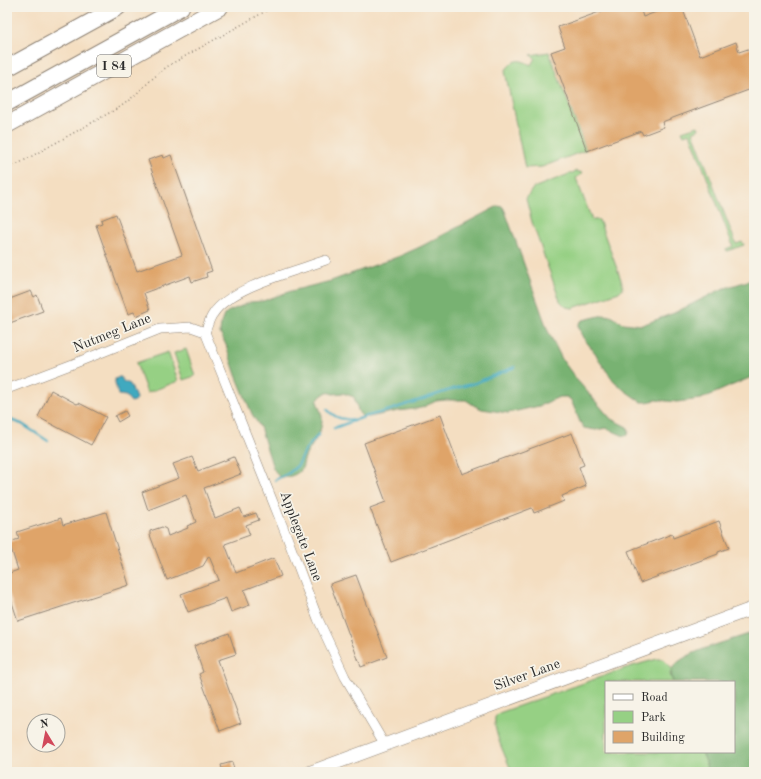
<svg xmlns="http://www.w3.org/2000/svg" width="761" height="779" viewBox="0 0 761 779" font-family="'Old Standard TT',serif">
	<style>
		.green { fill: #96d084; stroke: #607e58 }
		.forest { fill: #78b272; stroke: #526e4e }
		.water { fill: #3fa9bf; stroke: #356a75 }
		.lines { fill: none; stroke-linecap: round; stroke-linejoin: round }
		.stream { stroke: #3fa9bf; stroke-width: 2.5 }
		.building { fill: #dfa469 }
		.street-casing { stroke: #908476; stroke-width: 10 }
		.secondary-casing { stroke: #908476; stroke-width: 14 }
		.highway-casing { stroke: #908476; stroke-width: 18 }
		.path { stroke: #908476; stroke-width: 1.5; stroke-dasharray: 1 3; stroke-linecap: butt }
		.street { stroke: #fff; stroke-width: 9 }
		.secondary { stroke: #fff; stroke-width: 13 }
		.highway { stroke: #fff; stroke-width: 16 }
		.labels { text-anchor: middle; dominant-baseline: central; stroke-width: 3.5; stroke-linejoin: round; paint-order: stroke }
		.shield { fill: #f7f3e8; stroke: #686764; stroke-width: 1 }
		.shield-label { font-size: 13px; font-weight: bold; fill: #2b2b2b }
		.street-label { font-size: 14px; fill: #2b2b2b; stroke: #f7f3e8 }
	</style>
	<rect width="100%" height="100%" fill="#f7f3e8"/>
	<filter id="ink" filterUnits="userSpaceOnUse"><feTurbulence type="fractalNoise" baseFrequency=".025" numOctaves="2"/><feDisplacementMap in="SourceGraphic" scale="8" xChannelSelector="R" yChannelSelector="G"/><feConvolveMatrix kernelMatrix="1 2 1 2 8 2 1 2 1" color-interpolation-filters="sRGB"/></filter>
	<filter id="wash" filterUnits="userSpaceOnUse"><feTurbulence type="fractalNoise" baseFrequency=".012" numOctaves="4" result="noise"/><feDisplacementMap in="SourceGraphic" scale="16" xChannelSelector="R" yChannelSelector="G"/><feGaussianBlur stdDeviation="0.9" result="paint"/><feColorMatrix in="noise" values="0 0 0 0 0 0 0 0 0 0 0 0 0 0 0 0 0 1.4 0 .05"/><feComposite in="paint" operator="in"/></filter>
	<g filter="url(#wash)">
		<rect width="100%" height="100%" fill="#f4dec1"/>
		<g class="green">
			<path d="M 549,52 L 586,150 L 542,167 L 525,168 L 505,71 C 514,59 518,58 531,65 L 535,58 L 531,55 Z"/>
			<path d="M 698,126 L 699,129 L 693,132 L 736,244 L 742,242 L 744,245 L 727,251 L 726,249 L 733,246 L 690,133 L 684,135 L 682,131 Z"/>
			<path d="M 577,171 L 582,173 L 582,174 L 576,178 L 592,220 L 599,220 L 623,285 L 623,288 L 619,292 L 573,308 L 566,307 L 560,301 L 532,222 L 526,199 L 533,188 Z"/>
			<path d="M 186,349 L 195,376 L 183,380 L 174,353 Z"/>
			<path d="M 168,352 L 178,381 L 147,393 L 136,363 Z"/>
			<path d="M 657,659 L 663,659 L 672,669 L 670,674 L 673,682 L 606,682 L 606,752 L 702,752 L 706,762 L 707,772 L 512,772 C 506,757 493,733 495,717 L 499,713 L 629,667 Z"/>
		</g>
		<g class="forest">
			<path d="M 498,206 L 503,207 L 505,211 L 548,331 L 563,361 L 577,380 L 611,419 L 627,427 L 629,431 L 628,434 L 624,436 L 606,428 L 596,430 L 584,428 L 580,422 L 571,400 L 567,397 L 559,397 L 539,406 L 508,413 L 482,409 L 475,406 L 466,400 L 445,400 L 436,401 L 421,408 L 398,411 L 369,417 L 362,416 L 359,413 L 354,397 L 343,393 L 333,394 L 327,392 L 321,396 L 317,401 C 319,409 323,414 322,422 C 321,435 312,444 306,455 C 303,460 304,466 301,470 C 295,476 287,478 279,477 L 273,468 L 260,427 L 252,414 L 236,375 L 226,345 L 220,333 L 221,323 L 224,315 L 227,312 L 251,302 L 263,301 L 291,291 L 331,281 L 400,256 L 422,246 Z"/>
			<path d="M 754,279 L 754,376 L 701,399 L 677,402 L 656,400 L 647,402 L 641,402 L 624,390 L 614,381 L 600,362 L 596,354 L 585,340 L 578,326 L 580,322 L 583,320 L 604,315 L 611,316 L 623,323 L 642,325 L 674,313 L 722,289 Z"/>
			<path d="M 754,632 L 754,772 L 707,772 L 706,762 L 702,752 L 734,752 L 734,682 L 673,682 C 671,675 670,670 675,665 C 689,650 734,640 754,632 Z"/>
		</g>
		<path class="water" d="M 119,377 L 121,377 L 123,381 L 130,384 L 136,398 L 135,401 L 131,402 L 126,396 L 118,395 L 115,383 L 115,379 Z"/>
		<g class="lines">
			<g class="stream">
				<path d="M 327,409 C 335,419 343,419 355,420"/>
				<path d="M 7,417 L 13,421 L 22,424 L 48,441"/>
				<path d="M 334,428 L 364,417 L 390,410 L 453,389 L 475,383 L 515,367"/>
				<path d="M 275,480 L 289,473 L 298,465 L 306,449 L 319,434"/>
			</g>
		</g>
		<g id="blocks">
			<g class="building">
				<path d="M 613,7 L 640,7 L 643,17 L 669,7 L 682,7 L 700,56 L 736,42 L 739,52 L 754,47 L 754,88 L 662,122 L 664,127 L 643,135 L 641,131 L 587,151 L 551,52 L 565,47 L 558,27 Z"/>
				<path d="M 163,155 L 164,158 L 171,155 L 212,271 L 206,273 L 207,277 L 192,282 L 190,276 L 144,293 L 150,310 L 136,316 L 134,312 L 128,314 L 96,225 L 102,223 L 101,220 L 116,214 L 137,271 L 182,255 L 148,160 Z"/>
				<path d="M 31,291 L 34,297 L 37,295 L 43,311 L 7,324 L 7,300 Z"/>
				<path d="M 51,390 L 77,404 L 79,403 L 106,417 L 91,445 L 38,417 Z"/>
				<path d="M 125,411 L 128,416 L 118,422 L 115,416 Z"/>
				<path d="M 440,415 L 462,474 L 572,433 L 584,465 L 579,467 L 586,486 L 562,496 L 564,501 L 534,513 L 532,508 L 391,562 L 370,508 L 386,502 L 364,443 Z"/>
				<path d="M 192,457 L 198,471 L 234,457 L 241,474 L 204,488 L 215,518 L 240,508 L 244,517 L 256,513 L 259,520 L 246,525 L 250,535 L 225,544 L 236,573 L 274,558 L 281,576 L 244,590 L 250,605 L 231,612 L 226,598 L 188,612 L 181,594 L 219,580 L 209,556 L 203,566 L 167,580 L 150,535 L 150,531 L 162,527 L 166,529 L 168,536 L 188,528 L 187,526 L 196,522 L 186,495 L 148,510 L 142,492 L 179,478 L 173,464 Z"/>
				<path d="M 106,512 L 129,585 L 18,621 L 7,587 L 7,574 L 18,570 L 9,542 L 19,539 L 17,532 L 61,518 L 63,525 Z"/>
				<path d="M 719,521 L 729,548 L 718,552 L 718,554 L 640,583 L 628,551 L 672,534 L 673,538 Z"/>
				<path d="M 356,575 L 387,657 L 361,667 L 330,584 Z"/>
				<path d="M 229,633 L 236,654 L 218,660 L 241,723 L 220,731 L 199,674 L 203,672 L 194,646 Z"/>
				<path d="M 232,762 L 235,772 L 223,772 L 221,765 Z"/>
			</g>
		</g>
	</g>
	<g filter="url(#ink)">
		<use href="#blocks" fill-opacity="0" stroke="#908476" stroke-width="1"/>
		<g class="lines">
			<g class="street-casing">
				<g id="street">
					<path d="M 205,332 L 287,537 L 318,619 L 345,677 L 385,745"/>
					<path d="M 205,332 C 208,326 209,319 213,314 C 230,287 296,271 326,260"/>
					<path d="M 7,389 L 73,364 L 160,329 L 191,327 L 205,332"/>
				</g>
			</g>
			<g class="secondary-casing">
				<path id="secondary" d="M 311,772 L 754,608"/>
			</g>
			<g class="highway-casing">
				<g id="highway">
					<path d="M 7,68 L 118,7"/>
					<path d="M 7,103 L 181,7"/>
					<path d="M 7,125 L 220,7"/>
				</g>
			</g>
			<path class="path" d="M 7,170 L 120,107 C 139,94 153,75 173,63 L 273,7"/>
			<use href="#street" class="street"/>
			<use href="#secondary" class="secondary"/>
			<use href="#highway" class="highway"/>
		</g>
	</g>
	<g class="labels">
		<rect class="shield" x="97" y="55" width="34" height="22" rx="3"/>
		<g class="shield-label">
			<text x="114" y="66">I 84</text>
		</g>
		<g class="street-label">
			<text transform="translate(112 333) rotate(-22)">Nutmeg Lane</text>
			<text transform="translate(301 536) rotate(69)">Applegate Lane</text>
			<text transform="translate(527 675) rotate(-20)">Silver Lane</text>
		</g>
	</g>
	<rect width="761" height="779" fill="none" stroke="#f7f3e8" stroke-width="24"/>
	<rect x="605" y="681" width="130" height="72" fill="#f7f3e8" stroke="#a5a39c"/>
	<rect x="613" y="694" width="20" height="6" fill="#ffffff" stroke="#a5a39c"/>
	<text x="641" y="701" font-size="12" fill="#2b2b2b">Road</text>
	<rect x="613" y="711" width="20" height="12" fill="#96d084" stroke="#a5a39c"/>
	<text x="641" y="721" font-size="12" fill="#2b2b2b">Park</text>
	<rect x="613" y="731" width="20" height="12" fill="#dfa469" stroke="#a5a39c"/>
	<text x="641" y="741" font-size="12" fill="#2b2b2b">Building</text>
	<g transform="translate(46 733) rotate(350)"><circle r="19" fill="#f7f3e8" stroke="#a5a39c"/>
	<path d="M0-3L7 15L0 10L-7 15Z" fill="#d1495b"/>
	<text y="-6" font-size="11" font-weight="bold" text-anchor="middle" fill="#2b2b2b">N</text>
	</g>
</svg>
